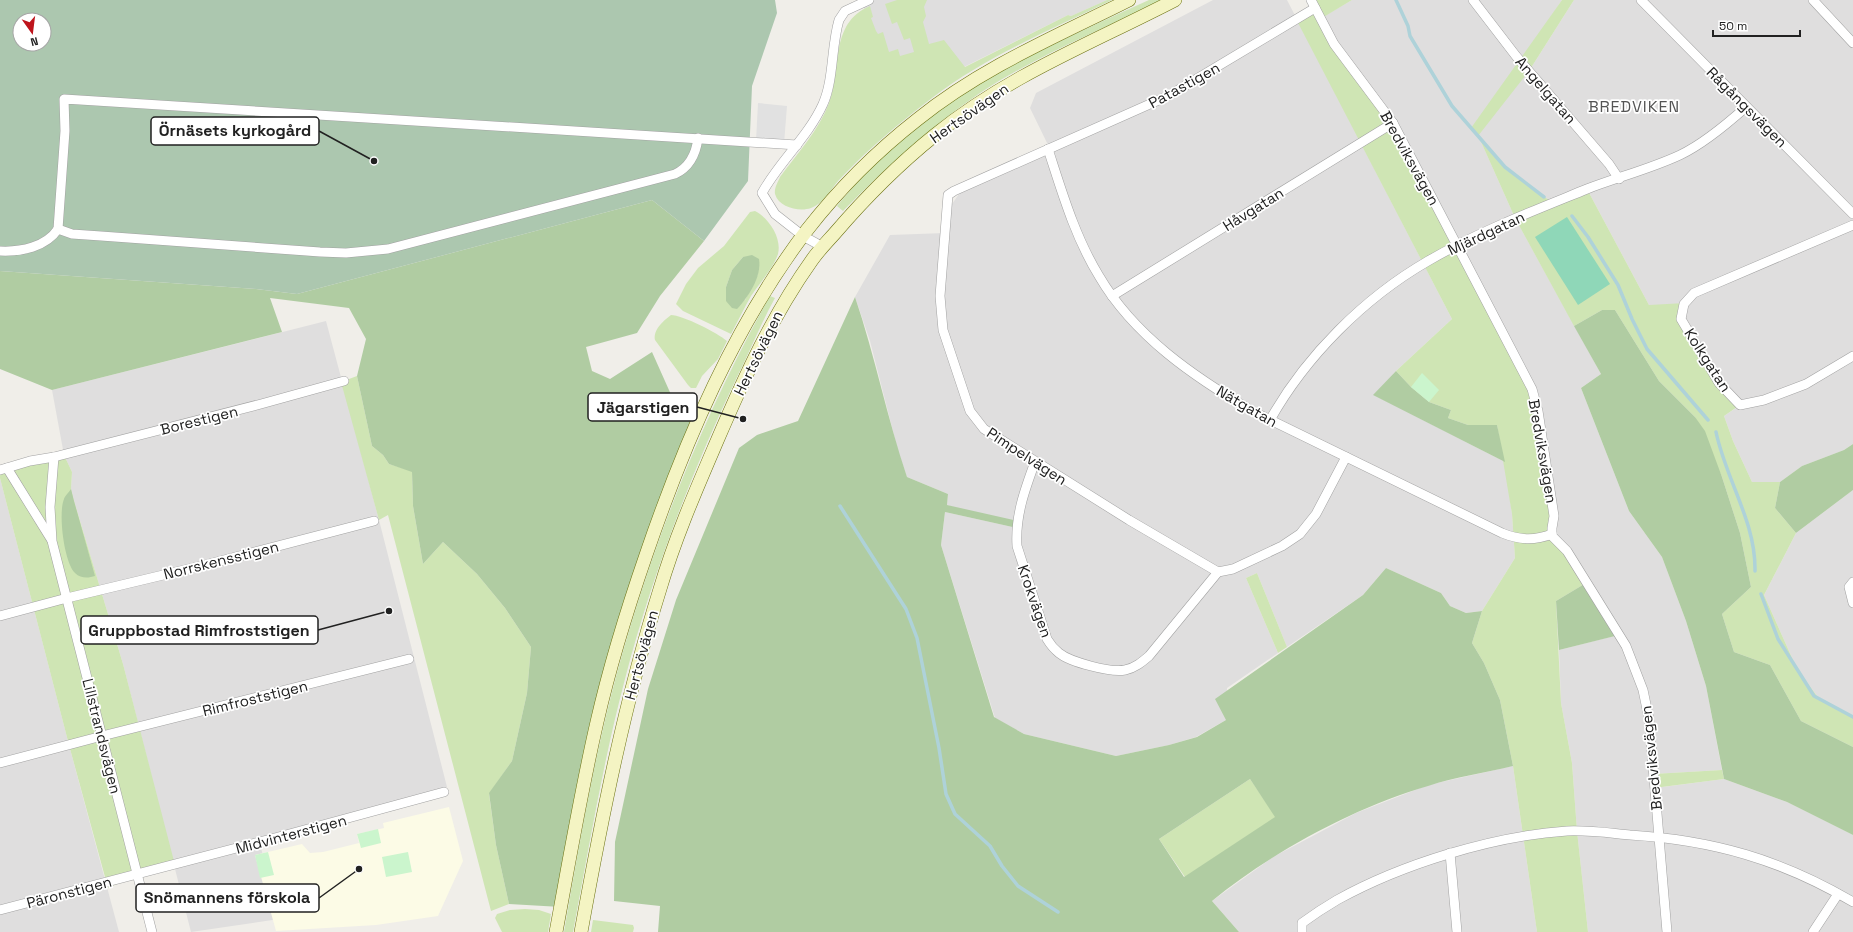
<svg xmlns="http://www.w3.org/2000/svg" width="1853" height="932" viewBox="0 0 1853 932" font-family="'Space Grotesk',sans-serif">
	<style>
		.residential { fill: #dfdede }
		.education { fill: #fcfbe6 }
		.grass { fill: #cfe5b4; fill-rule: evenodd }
		.forest { fill: #b0cca2; fill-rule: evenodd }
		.cemetery { fill: #acc7af; fill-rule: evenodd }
		.park { fill: #cbf5cd }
		.pitch { fill: #8fd7b8 }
		.parking { fill: #e1e1e1 }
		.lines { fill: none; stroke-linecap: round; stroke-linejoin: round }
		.stream { stroke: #aed2d9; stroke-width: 3.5 }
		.street-casing { stroke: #a2a2a2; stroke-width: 10 }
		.secondary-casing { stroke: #6a7010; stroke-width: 14 }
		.street { stroke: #fff; stroke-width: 9 }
		.secondary { stroke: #f4f4c3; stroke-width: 13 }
		.labels { text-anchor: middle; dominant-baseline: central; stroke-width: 3.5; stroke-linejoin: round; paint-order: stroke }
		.street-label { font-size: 15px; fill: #212121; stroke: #fff }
		.neighbourhood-label { font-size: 16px; letter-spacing: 1px; fill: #545454; stroke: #fff }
		.leader { fill: none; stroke: #212121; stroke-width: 1.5 }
		.callout-dot { fill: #212121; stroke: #fff; stroke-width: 1.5 }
		.callout { fill: #fff; stroke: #212121; stroke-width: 1.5 }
		.callout-label { font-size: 16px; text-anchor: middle; font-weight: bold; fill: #212121 }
	</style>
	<rect width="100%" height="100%" fill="#f0eee9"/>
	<g class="residential">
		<path d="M 868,0 L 1107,0 L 1071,16 L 1068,15 L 964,67 L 892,91 L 862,2 Z"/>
		<path d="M 1213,0 L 1287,0 L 1452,319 L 1396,371 L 1374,395 L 1505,462 L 1512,514 L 1515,558 L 1482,611 L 1466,613 L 1450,606 L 1441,593 L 1386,568 L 1363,595 L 1287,647 L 1257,573 L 1246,578 L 1278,653 L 1227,688 L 1226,720 L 1196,737 L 1169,745 L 1116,756 L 1024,734 L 995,718 L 941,545 L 945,512 L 1017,528 L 947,505 L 948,494 L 907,477 L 898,451 L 870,341 L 855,297 L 890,235 L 945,233 L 946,213 L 965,185 L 1049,147 L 1030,108 L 1036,93 Z"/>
		<path d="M 1352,0 L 1562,0 L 1549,20 L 1529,71 L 1574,0 L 1853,0 L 1853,444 L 1844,450 L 1802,466 L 1780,482 L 1752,482 L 1733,441 L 1724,416 L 1739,406 L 1649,305 L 1587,189 L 1555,203 L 1544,197 L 1505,167 L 1479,137 L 1515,218 L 1601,374 L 1581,388 L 1629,511 L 1662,557 L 1686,621 L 1706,686 L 1722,770 L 1653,774 L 1655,788 L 1724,779 L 1787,802 L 1853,835 L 1853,932 L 1588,932 L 1577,831 L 1572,763 L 1561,703 L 1559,650 L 1618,635 L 1560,544 L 1321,18 Z"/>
		<path d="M 326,321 L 379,520 L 447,787 L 259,840 L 279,919 L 191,932 L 123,664 L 74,501 L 71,489 L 72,472 L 64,455 L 52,390 Z"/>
		<path d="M 0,478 L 69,745 L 119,932 L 0,932 Z"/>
		<path d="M 1853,490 L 1853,718 L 1820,700 L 1797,669 L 1764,595 L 1796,533 Z"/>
		<path d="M 1513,766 L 1537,932 L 1239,932 L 1212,901 L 1273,857 L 1356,813 L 1428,785 Z"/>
	</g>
	<path class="education" d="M 449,807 L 463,861 L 438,916 L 376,925 L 276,931 L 255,855 L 302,844 L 310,853 L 323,852 L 359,843 L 357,834 L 384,828 L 383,823 Z"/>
	<g class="grass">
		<path d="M 897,0 L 927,0 L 924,7 L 926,16 L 923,22 L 929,44 L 944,40 L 965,67 L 1068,15 L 1071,16 L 1107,0 L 1112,0 C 1051,30 986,56 932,98 C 899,123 867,150 839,180 C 831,189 823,204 811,208 C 800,212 779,208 775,194 C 774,188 778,182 780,177 C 797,154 819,130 829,103 C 842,69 829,23 870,6 L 873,17 L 871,18 L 876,31 L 878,34 L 883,32 L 889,52 L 898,49 L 900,56 L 914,52 L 910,38 L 904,40 L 897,22 L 892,24 L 885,4 Z"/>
		<path d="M 1149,0 L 1164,0 C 1102,29 1038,55 980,93 C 930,127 885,168 843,211 L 837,206 C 878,155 945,102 1001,70 C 1016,61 1032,55 1048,47 C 1081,31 1115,15 1149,0 Z"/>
		<path d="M 1311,0 L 1352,0 L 1322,18 L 1391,123 L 1534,398 L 1554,516 L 1551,533 L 1586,583 L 1556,601 L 1561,703 L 1572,763 L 1577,831 L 1588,932 L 1537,932 L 1513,766 L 1500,700 L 1484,663 L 1472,643 L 1482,611 L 1515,558 L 1512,514 L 1497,425 L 1468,425 L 1448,418 L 1451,410 L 1429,402 L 1411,387 L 1396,371 L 1452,319 L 1296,19 L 1315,8 Z"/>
		<path d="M 1562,0 L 1574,0 L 1529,71 L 1478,136 L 1505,167 L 1544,197 L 1555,203 L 1587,189 L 1649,305 L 1685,303 L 1682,321 L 1740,405 L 1724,416 L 1733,441 L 1752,482 L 1780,482 L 1775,508 L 1796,533 L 1764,595 L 1797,669 L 1820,700 L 1853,718 L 1853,747 L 1801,721 L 1770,665 L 1734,652 L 1722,614 L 1751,587 L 1740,533 L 1722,477 L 1695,417 L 1659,381 L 1615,310 L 1602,310 L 1574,326 L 1515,218 L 1478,135 L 1471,128 Z"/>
		<path d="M 755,211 C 769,218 782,238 778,254 C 774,267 759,284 751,296 C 744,308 738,321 731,334 L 683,311 L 676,304 L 686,284 L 698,268 L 724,246 L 750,212 ZM 743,257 L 758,274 L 745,300 L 726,287 L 732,270 Z"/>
		<path d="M 770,296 L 775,298 C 761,323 750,351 737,377 C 691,473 652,575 625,679 C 603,762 589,847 573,932 L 564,932 C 579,845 594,758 617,673 C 653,542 704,413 770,296 Z"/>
		<path d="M 671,315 C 682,315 718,333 727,341 L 718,359 L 702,376 L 696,388 L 691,388 L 688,385 L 655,340 C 653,330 663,321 671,315 Z"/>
		<path d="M 357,376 L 372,446 L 383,455 L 389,464 L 412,471 L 413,506 L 423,564 L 443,542 L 477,574 L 505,608 L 531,647 L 527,693 L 512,761 L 489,794 L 496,845 L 509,904 L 491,911 L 388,515 L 379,520 L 341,382 Z"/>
		<path d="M 64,455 L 72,472 L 71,489 L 74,501 L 123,664 L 175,865 L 137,875 L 108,888 L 69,745 L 0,478 L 0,471 Z"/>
		<path d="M 1257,573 L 1287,647 L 1278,653 L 1246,578 Z"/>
		<path d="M 1722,770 L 1724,779 L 1654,788 L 1653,774 Z"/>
		<path d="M 1250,779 L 1276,817 L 1185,877 L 1159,839 Z"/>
		<path d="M 525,909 L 539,910 L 551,914 L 548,932 L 502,932 L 495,918 L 497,914 L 510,910 Z"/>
		<path d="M 593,920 L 633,925 L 634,928 L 633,932 L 591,932 Z"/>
	</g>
	<g class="forest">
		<path d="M 652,200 L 704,241 L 660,296 L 637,333 L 586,347 L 592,371 L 610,379 L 652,352 L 677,408 L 700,416 L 623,629 L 561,907 L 509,904 L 496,845 L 489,793 L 512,761 L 527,693 L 531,647 L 505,608 L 477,574 L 443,542 L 423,564 L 413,506 L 412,472 L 389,464 L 383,455 L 372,446 L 357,376 L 366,339 L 349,308 L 270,298 L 282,332 L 52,390 L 0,369 L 0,271 L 256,289 L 297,294 Z"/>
		<path d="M 752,255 L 759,259 C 762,277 748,297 737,309 L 732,308 L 726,301 L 726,287 L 732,270 L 743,257 Z"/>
		<path d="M 855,297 C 875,356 887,418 907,477 L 948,494 L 947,505 L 1018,521 L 1017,528 L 945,512 L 941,545 L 994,717 L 1024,734 L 1116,756 L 1169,745 L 1197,737 L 1226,720 L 1215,699 L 1363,595 L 1386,568 L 1441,593 L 1450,606 L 1466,613 L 1482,611 L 1472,643 L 1484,663 L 1500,700 L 1513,766 C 1485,773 1455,777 1428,786 C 1353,808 1272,852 1212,901 L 1239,932 L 658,932 L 660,906 L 614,901 L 615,842 L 648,689 L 676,600 L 739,448 L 757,435 L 798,421 ZM 1250,779 L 1275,817 L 1184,877 L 1159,839 Z"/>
		<path d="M 1602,310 L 1615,310 L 1659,381 L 1695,417 L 1705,431 L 1722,477 L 1740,533 L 1751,587 L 1722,614 L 1734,652 L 1770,665 L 1801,721 L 1853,747 L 1853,835 L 1787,802 L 1724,779 L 1706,686 L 1686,621 L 1662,557 L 1629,511 L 1581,388 L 1601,374 L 1574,326 Z"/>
		<path d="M 1396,371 L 1411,387 L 1429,402 L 1451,410 L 1448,418 L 1468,425 L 1497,425 L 1505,462 L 1373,395 Z"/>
		<path d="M 1853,444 L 1853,490 L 1796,533 L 1775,508 L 1780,482 L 1802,466 L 1844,450 Z"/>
		<path d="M 71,489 L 74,501 L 95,576 C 89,578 81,579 75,573 C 64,562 58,513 64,499 C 65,496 69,492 71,489 Z"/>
		<path d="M 1586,583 L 1619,635 L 1559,650 L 1556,601 Z"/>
	</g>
	<path class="cemetery" d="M 0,0 L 775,0 L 777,13 L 752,86 L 748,181 L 704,241 L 652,200 L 297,294 L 256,289 L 0,271 ZM 20,20 L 44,20 L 44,44 L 20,44 Z"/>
	<g class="park">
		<path d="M 1422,373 L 1439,390 L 1429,402 L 1411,387 Z"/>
		<path d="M 378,829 L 381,843 L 361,848 L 357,834 Z"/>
		<path d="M 268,852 L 274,875 L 260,878 L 255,855 Z"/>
		<path d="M 408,852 L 412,872 L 386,877 L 382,857 Z"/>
	</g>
	<path class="pitch" d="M 1567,217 L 1610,284 L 1578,305 L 1535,237 Z"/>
	<path class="parking" d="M 758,103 L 787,106 L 784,144 L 756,141 Z"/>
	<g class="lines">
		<g class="stream">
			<path d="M 1396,0 L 1408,26 L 1410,36 L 1452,106 L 1505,167 L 1544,197"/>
			<path d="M 1572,216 L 1588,237 L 1618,285 L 1632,319 L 1647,349 L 1708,420"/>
			<path d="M 1716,432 C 1726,480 1756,522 1755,571"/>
			<path d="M 840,506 L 906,609 L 917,638 L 939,748 L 946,794 L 955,814 L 990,846 L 1002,866 L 1018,886 L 1058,912"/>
			<path d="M 1761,594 L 1778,639 L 1814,696 L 1853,717"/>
		</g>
		<g class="street-casing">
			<g id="street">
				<path d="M 1311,0 L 1334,44 L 1393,123 L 1532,389 L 1538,411 L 1554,516 L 1552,528 L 1552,536 L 1567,551 L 1626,646 L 1643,690 L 1649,719 L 1667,932"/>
				<path d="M 1473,0 L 1516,56 L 1609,164 L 1619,179"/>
				<path d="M 1641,0 L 1853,214"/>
				<path d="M 1813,0 L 1853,43"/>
				<path d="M 1315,8 L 1168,96 L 954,191 L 948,195 L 940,296 L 943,330 L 970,411 L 984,429 L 1129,520 L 1218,572 L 1233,569 L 1282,546 L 1300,534 L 1316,514 L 1346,457"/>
				<path d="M 1048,149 C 1062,192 1075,237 1099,276 C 1134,336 1194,377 1254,412 L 1502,533 C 1519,540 1534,541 1552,534"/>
				<path d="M 1853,225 L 1694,293 L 1684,304 L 1681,319 L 1719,383 L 1740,405 L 1764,400 L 1806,384 L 1853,356"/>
				<path d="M 58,229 L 65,131 L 64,99 L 797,145"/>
				<path d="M 823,247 L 803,236 L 775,214 L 762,193 C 779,162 808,137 823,104 C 834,79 831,47 839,20 L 845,11 L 869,0"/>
				<path d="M 0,251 C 21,252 46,247 58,229 L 72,234 L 101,236 L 320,252 L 346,253 L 388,249 L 675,174 C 690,167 696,154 698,138"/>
				<path d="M 1112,296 L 1393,123"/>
				<path d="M 1270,420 C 1306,356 1364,298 1428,261 C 1478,232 1533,211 1587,189 C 1618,177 1650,169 1680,155 C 1703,144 1727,124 1746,107"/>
				<path d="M 54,457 L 50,507 L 52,541 L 152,932"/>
				<path d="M 1035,462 C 1025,489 1015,516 1017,546 L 1047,639 C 1050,644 1054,649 1059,653 C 1070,662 1111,673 1125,670 C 1135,668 1142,662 1149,656 L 1218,572"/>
				<path d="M 7,468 L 51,539"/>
				<path d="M 0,470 L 30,461 L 54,457 L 261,404 L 344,381"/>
				<path d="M 1853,582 L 1849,587 L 1853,603"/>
				<path d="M 0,616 L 67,598 L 205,565 L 374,521"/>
				<path d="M 0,763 L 102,736 L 409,659"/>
				<path d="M 1450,853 L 1457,932"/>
				<path d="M 0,910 L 271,839 L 444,792"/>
				<path d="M 1302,932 L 1302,923 C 1313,915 1325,907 1337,900 C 1402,864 1493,836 1567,831 C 1588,830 1609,833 1630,835 C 1713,840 1782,860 1853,902"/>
				<path d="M 1813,932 L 1838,894"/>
			</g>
		</g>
		<g class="secondary-casing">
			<g id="secondary">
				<path d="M 556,932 C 569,862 581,791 597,722 C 610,665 627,610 646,555 C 685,441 734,326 807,230 C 839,189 877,151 918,119 C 981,68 1057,36 1129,0"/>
				<path d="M 581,932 C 602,816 625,701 660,589 C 675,538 696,490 717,441 C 744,378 772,316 812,260 C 819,250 827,242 835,233 C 865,198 899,164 935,135 C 1009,75 1092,43 1175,0"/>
			</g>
		</g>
		<use href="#street" class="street"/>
		<use href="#secondary" class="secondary"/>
	</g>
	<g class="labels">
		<g class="street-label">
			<text transform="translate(1184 85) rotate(-29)">Patastigen</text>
			<text transform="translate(1546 90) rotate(49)">Angelgatan</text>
			<text transform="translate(1747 107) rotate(45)">Rågångsvägen</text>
			<text transform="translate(969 113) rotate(-35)">Hertsövägen</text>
			<text transform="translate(1410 158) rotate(61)">Bredviksvägen</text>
			<text transform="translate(1253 209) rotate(-32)">Håvgatan</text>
			<text transform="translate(1486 233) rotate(-25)">Mjärdgatan</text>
			<text transform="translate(758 353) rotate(-64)">Hertsövägen</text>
			<text transform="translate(1708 360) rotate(57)">Kolkgatan</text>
			<text transform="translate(1247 406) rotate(30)">Nätgatan</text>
			<text transform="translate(199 420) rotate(-14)">Borestigen</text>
			<text transform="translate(1543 451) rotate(80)">Bredviksvägen</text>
			<text transform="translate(1027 456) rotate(33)">Pimpelvägen</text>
			<text transform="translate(221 560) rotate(-14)">Norrskensstigen</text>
			<text transform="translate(1035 601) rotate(71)">Krokvägen</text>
			<text transform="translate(641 655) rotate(-75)">Hertsövägen</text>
			<text transform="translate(255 698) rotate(-14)">Rimfroststigen</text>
			<text transform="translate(102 736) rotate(76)">Lillstrandsvägen</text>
			<text transform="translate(1651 758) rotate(-96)">Bredviksvägen</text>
			<text transform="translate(291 834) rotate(-15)">Midvinterstigen</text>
			<text transform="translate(69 892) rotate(-15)">Päronstigen</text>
		</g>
		<g class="neighbourhood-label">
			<text x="1634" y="106">BREDVIKEN</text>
		</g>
	</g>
	<path class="leader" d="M374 161L319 131M743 419L697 407M389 611L318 630M359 869L319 898"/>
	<g class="callout-dot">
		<circle cx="374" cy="161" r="4"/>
		<circle cx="743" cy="419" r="4"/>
		<circle cx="389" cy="611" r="4"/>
		<circle cx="359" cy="869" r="4"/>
	</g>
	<g class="callout">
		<rect x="151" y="117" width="168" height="28" rx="4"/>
		<rect x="588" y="393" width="109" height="28" rx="4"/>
		<rect x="81" y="616" width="237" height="28" rx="4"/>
		<rect x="136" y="884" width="183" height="28" rx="4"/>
	</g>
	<g class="callout-label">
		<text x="235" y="136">Örnäsets kyrkogård</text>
		<text x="643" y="413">Jägarstigen</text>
		<text x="199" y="636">Gruppbostad Rimfroststigen</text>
		<text x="227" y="903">Snömannens förskola</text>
	</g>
	<g transform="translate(32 32) rotate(166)"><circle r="19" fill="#ffffff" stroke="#a6a6a6"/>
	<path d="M0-3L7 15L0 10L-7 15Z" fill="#be141c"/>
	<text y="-6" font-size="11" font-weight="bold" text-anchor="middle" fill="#212121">N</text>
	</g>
	<path d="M1713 30v6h87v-6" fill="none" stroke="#212121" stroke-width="2"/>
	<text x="1719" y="30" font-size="12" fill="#212121" stroke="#ffffff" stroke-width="3" paint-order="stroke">50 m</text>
</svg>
